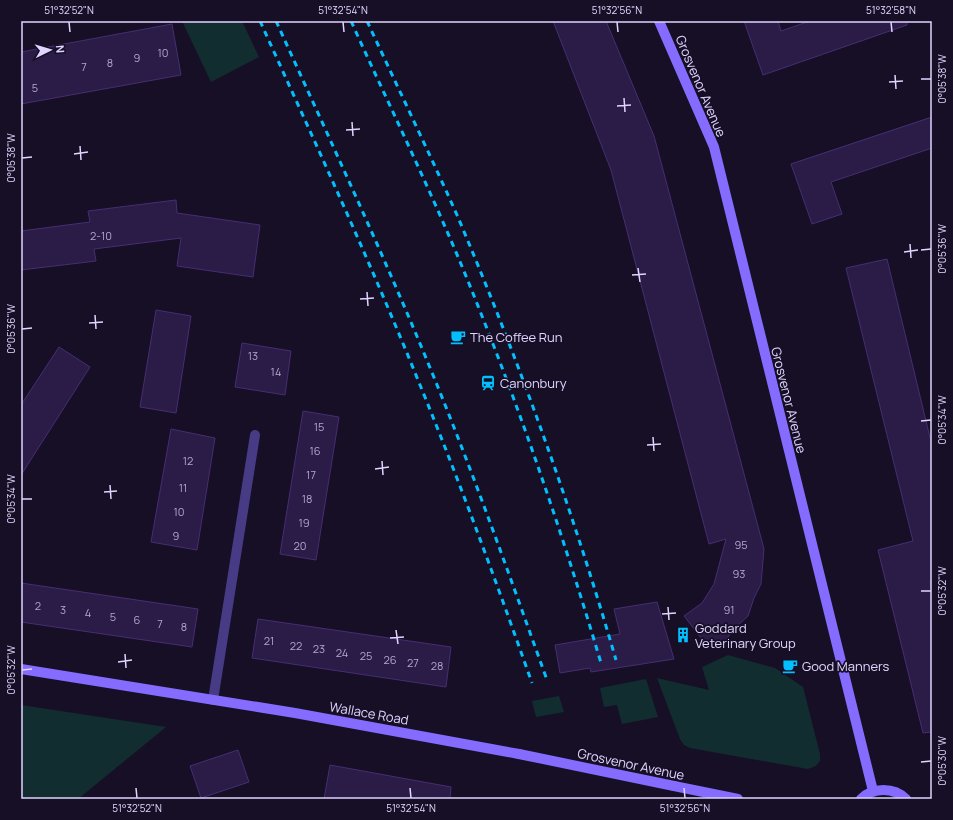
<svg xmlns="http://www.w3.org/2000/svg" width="953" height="820" viewBox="0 0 953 820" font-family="Manrope,sans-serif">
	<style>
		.green { fill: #122d30 }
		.building { fill: #2b1b47; stroke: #452e73 }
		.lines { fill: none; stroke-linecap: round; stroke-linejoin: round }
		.street { stroke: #483b85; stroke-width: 10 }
		.secondary { stroke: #856cfe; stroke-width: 10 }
		.rail { stroke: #02c0fe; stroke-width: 3; stroke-dasharray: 6 5; stroke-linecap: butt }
		.secondary-bridge { stroke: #856cfe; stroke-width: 10 }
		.ticks { fill: none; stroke: #e0d5ff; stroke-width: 1.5 }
		.labels { text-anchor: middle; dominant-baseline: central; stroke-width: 3.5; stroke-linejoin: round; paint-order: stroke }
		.number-label { font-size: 11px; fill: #b3a6d1 }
		.street-label { font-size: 13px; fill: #e0d5ff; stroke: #170f26 }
		.poi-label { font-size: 13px; fill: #e0d5ff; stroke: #170f26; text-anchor: start }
		.neatline { fill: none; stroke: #e0d5ff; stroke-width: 1.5 }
		.ticks-label { font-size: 10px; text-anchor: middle; fill: #e0d5ff }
	</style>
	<rect width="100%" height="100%" fill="#170f26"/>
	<g class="green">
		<path d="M 182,21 L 242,21 L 259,57 L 211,82 Z"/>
		<path d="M 728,655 L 775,668 L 803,687 L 820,754 L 820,761 L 816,766 L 808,769 L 690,748 L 684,745 L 680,739 L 657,678 L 709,690 L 702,667 Z"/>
		<path d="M 646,679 L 658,717 L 622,724 L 617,705 L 604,707 L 600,688 Z"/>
		<path d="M 559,696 L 564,712 L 536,717 L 532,701 Z"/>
		<path d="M 21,705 L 166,727 L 78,799 L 21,799 Z"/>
	</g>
	<g class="building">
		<path d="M 553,21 L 606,21 L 654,136 L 764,549 L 761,584 L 754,598 L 748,616 L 735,628 L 724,642 L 709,648 L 684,616 L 702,603 L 714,584 L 726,539 L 709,544 L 611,170 Z"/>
		<path d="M 744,21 L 778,21 L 781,31 L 810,21 L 907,21 L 907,25 L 763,75 Z"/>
		<path d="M 172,24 L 181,75 L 21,104 L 21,52 Z"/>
		<path d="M 932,117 L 932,148 L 831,182 L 842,214 L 812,224 L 791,164 Z"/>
		<path d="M 176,200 L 177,213 L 260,225 L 253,277 L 177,266 L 181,238 L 94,249 L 96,261 L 21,270 L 21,231 L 90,222 L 88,211 Z"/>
		<path d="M 887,259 L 932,446 L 932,581 L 930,581 L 932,592 L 932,732 L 923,733 L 878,550 L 913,541 L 846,268 Z"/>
		<path d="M 156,310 L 191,316 L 176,413 L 140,407 Z"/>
		<path d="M 242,343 L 291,351 L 285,395 L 235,387 Z"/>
		<path d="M 59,347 L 90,367 L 21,475 L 21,405 Z"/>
		<path d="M 303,411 L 339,417 L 316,560 L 280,554 Z"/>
		<path d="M 171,429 L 215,438 L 197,550 L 151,542 Z"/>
		<path d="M 21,583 L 198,609 L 192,647 L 21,622 Z"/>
		<path d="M 657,602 L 674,659 L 591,672 L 590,668 L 560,673 L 555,645 L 620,634 L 614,609 Z"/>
		<path d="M 258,619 L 451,647 L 446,687 L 252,658 Z"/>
		<path d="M 238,750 L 249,782 L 201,798 L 190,766 Z"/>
		<path d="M 330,765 L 451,787 L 450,799 L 324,799 Z"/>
	</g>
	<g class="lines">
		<path class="street" d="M 213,700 L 255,435"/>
		<g class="secondary">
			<path d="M 659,21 L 714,147 L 873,791"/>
			<path d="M 21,669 L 295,713 L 519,754"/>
			<path d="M 674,786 L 738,799"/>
			<path d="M 861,799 C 873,787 894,787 906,799"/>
		</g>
		<g class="rail">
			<path d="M 260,21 C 314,140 369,259 418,380 C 459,480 496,581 532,683"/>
			<path d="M 276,21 C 329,138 384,255 433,375 C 474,475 510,577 547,680"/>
			<path d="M 351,21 C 394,116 440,209 478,306 C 525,423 565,542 601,663"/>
			<path d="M 367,21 C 397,86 428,150 457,215 C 519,361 572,508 616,660"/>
		</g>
		<path class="secondary-bridge" d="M 519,754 L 674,786"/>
	</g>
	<path class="ticks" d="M 69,22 L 70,32M 343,22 L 344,32M 617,22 L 618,32M 891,22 L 892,32M 895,75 L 896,89M 921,79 L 931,79M 889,82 L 903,81M 624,98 L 625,112M 617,106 L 631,105M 352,122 L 353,136M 346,130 L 360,129M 80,146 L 81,160M 74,154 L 88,152M 22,158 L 32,157M 910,244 L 911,258M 921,250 L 931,249M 904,252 L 918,250M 638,268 L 640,282M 632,275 L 646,274M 367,292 L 368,306M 360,299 L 374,298M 95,315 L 96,329M 89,323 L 103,322M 22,329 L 32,328M 921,421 L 931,420M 653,437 L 654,451M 647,445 L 661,444M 382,461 L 383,475M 375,469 L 389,467M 110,485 L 111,499M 104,492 L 117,491M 22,499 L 32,499M 921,591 L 931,591M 668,607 L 669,620M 662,614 L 676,613M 396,630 L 398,644M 390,638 L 404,637M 125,654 L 126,668M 118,662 L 132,660M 22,670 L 32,669M 921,762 L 931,761M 136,788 L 137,798M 410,788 L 411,798M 684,788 L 685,798"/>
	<defs>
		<g id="cafe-bare" transform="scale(1.2)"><path d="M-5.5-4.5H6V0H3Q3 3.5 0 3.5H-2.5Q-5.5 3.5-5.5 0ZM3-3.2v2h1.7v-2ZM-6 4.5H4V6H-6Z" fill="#02c0fe" stroke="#170f26" stroke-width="2.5" paint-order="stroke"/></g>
		<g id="station-bare" transform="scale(1.2)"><path d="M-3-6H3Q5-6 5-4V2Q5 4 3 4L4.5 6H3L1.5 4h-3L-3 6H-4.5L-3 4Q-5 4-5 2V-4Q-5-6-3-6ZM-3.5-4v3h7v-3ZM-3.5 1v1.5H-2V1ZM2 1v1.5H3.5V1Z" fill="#02c0fe" stroke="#170f26" stroke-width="2.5" paint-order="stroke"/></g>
		<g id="building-bare" transform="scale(1.2)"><path d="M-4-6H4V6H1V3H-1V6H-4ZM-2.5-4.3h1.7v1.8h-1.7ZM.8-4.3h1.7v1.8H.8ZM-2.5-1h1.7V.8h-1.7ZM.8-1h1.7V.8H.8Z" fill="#02c0fe" stroke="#170f26" stroke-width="2.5" paint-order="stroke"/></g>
	</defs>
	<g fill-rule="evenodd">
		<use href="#cafe-bare" x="458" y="337"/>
		<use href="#station-bare" x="488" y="383"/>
		<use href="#building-bare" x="683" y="635"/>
		<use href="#cafe-bare" x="790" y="666"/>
	</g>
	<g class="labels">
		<g class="number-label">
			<text x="163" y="52">10</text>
			<text x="137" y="57">9</text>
			<text x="110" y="62">8</text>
			<text x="84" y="66">7</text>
			<text x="35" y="87">5</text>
			<text x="101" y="235">2-10</text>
			<text x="253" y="355">13</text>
			<text x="276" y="371">14</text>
			<text x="319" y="426">15</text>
			<text x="315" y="450">16</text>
			<text x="188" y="460">12</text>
			<text x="311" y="474">17</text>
			<text x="183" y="487">11</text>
			<text x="307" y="498">18</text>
			<text x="179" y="511">10</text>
			<text x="304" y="522">19</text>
			<text x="176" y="535">9</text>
			<text x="741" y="544">95</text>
			<text x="300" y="545">20</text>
			<text x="739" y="573">93</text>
			<text x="38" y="605">2</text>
			<text x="63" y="609">3</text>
			<text x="729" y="609">91</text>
			<text x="88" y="612">4</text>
			<text x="113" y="616">5</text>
			<text x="137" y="619">6</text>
			<text x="160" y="623">7</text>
			<text x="184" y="626">8</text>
			<text x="269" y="640">21</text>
			<text x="296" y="645">22</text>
			<text x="319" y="648">23</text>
			<text x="342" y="652">24</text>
			<text x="366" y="655">25</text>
			<text x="390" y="659">26</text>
			<text x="413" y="662">27</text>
			<text x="437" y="665">28</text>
		</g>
		<g class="street-label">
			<text transform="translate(701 86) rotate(67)">Grosvenor Avenue</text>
			<text transform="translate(789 400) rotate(76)">Grosvenor Avenue</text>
			<text transform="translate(369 713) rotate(10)">Wallace Road</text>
			<text transform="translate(631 764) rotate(12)">Grosvenor Avenue</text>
		</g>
		<g class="poi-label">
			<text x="470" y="337">The Coffee Run</text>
			<text x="500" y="383">Canonbury</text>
			<text x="695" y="628">Goddard<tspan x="695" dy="15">Veterinary Group</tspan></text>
			<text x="802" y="666">Good Manners</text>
		</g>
	</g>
	<rect width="953" height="820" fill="none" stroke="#170f26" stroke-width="44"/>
	<g transform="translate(50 50) rotate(85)" stroke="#170f26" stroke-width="3" paint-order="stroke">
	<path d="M0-3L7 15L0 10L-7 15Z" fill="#e0d5ff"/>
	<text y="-6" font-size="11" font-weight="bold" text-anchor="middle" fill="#e0d5ff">N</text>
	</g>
	<rect x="22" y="22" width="909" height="776" class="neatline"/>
	<g class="ticks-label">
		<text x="69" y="14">51°32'52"N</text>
		<text x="343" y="14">51°32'54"N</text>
		<text x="617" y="14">51°32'56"N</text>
		<text x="891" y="14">51°32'58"N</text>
		<text transform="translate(942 79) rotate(-90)" y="4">0°05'38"W</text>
		<text transform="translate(11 158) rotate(-90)" y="4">0°05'38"W</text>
		<text transform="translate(942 249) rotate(-90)" y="4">0°05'36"W</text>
		<text transform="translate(11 329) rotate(-90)" y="4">0°05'36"W</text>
		<text transform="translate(942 420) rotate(-90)" y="4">0°05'34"W</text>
		<text transform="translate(11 499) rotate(-90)" y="4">0°05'34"W</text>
		<text transform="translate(942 591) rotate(-90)" y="4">0°05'32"W</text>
		<text transform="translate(11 670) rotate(-90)" y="4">0°05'32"W</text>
		<text transform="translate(942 761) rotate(-90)" y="4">0°05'30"W</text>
		<text x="137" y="812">51°32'52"N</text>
		<text x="411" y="812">51°32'54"N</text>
		<text x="685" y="812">51°32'56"N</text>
	</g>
</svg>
